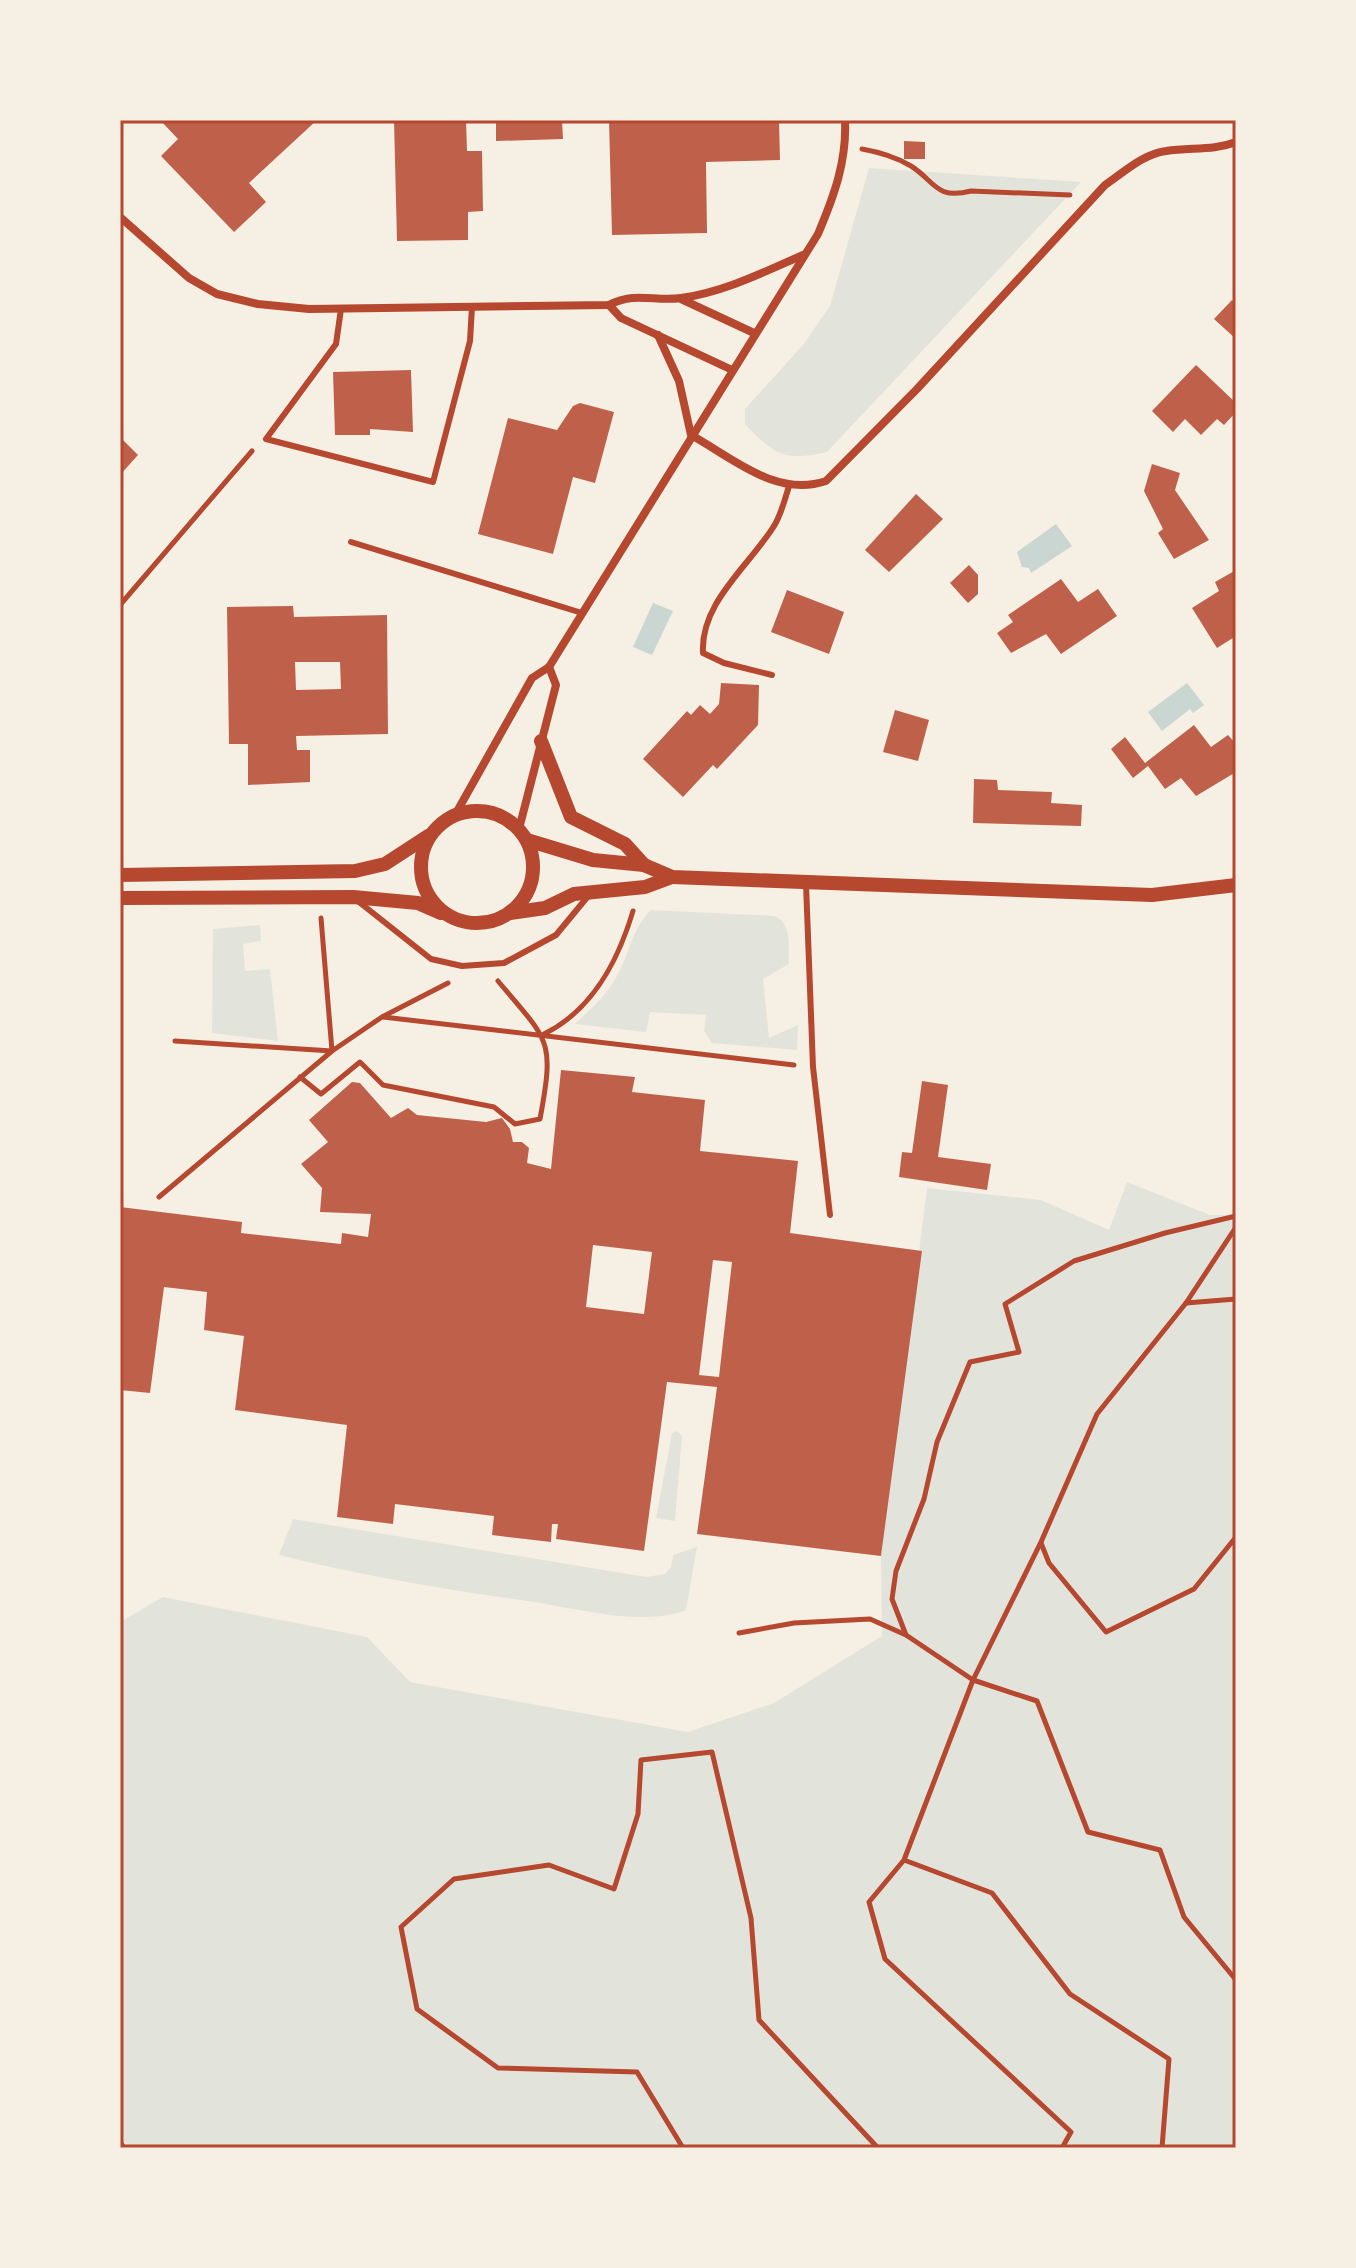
<svg xmlns="http://www.w3.org/2000/svg" width="1356" height="2268" viewBox="0 0 1356 2268" font-family="Jost,sans-serif">
	<style>
		.green { fill: #e2e4dc }
		.water { fill: #c9d6d2 }
		.building { fill: #bf614a; fill-rule: evenodd }
		.lines { fill: none; stroke-linecap: round; stroke-linejoin: round }
		.path { stroke: #b5482f; stroke-width: 5 }
		.service { stroke: #b5482f; stroke-width: 6 }
		.minor { stroke: #b5482f; stroke-width: 8 }
		.tertiary { stroke: #b5482f; stroke-width: 14 }
		.neatline { fill: none; stroke: #b5482f; stroke-width: 3 }
	</style>
	<rect width="100%" height="100%" fill="#f6efe4"/>
	<g class="green">
		<path d="M 869,168 L 1081,182 L 827,452 C 785,461 775,456 745,424 L 745,409 L 803,345 L 830,306 Z"/>
		<path d="M 651,910 L 775,916 C 793,924 788,948 789,964 L 763,979 L 769,1038 L 798,1025 L 797,1050 L 712,1043 L 704,1031 L 706,1015 L 650,1012 L 646,1032 L 575,1024 C 591,1009 606,996 617,976 C 630,953 631,930 651,910 Z"/>
		<path d="M 260,925 L 261,941 L 243,944 L 245,971 L 270,969 L 278,1041 L 212,1033 L 213,929 Z"/>
		<path d="M 1127,1182 L 1210,1215 L 1236,1215 L 1236,2148 L 120,2148 L 120,1622 L 163,1597 L 367,1637 L 410,1682 L 688,1732 L 774,1703 L 882,1636 L 881,1556 L 927,1188 L 1041,1200 L 1109,1230 Z"/>
		<path d="M 677,1431 L 682,1436 L 675,1521 L 656,1518 L 672,1433 Z"/>
		<path d="M 293,1519 L 646,1577 L 665,1574 L 671,1567 L 673,1555 L 697,1547 L 686,1610 C 642,1627 580,1609 534,1602 C 448,1590 363,1576 279,1555 Z"/>
	</g>
	<g class="water">
		<path d="M 1056,524 L 1072,546 L 1031,573 L 1029,568 L 1022,567 L 1017,552 Z"/>
		<path d="M 653,603 L 673,611 L 652,655 L 633,647 Z"/>
		<path d="M 1187,683 L 1204,705 L 1193,713 L 1190,709 L 1162,731 L 1148,712 Z"/>
	</g>
	<g class="building">
		<path d="M 160,120 L 317,120 L 249,183 L 266,202 L 234,232 L 161,156 L 178,139 Z"/>
		<path d="M 394,120 L 466,120 L 467,151 L 482,151 L 483,211 L 468,212 L 468,240 L 397,241 Z"/>
		<path d="M 496,120 L 562,120 L 563,139 L 496,141 Z"/>
		<path d="M 609,120 L 779,120 L 780,160 L 706,162 L 707,233 L 612,235 Z"/>
		<path d="M 904,141 L 925,142 L 925,159 L 904,159 Z"/>
		<path d="M 1232,300 L 1236,304 L 1236,339 L 1214,319 Z"/>
		<path d="M 1196,365 L 1236,403 L 1236,412 L 1224,425 L 1217,419 L 1201,435 L 1185,419 L 1173,432 L 1152,411 Z"/>
		<path d="M 411,370 L 413,432 L 370,429 L 370,435 L 335,435 L 333,372 Z"/>
		<path d="M 580,403 L 614,412 L 595,483 L 573,477 L 553,554 L 478,534 L 508,418 L 557,430 L 573,406 Z"/>
		<path d="M 120,437 L 138,455 L 120,475 Z"/>
		<path d="M 1152,464 L 1180,473 L 1175,490 L 1209,540 L 1174,559 L 1158,533 L 1163,529 L 1144,491 Z"/>
		<path d="M 916,494 L 943,519 L 889,572 L 865,550 Z"/>
		<path d="M 969,565 L 978,575 L 978,594 L 968,603 L 950,583 Z"/>
		<path d="M 1236,570 L 1236,636 L 1217,648 L 1192,608 L 1219,591 L 1215,582 Z"/>
		<path d="M 1061,579 L 1078,602 L 1098,589 L 1117,616 L 1061,654 L 1046,634 L 1011,653 L 997,633 L 1013,622 L 1008,615 Z"/>
		<path d="M 787,590 L 844,612 L 829,654 L 771,632 Z"/>
		<path d="M 293,606 L 294,617 L 387,615 L 388,734 L 296,736 L 297,750 L 310,750 L 310,782 L 248,785 L 248,744 L 229,744 L 227,607 ZM 295,662 L 340,662 L 341,689 L 296,690 Z"/>
		<path d="M 721,683 L 759,685 L 758,725 L 717,769 L 713,765 L 683,797 L 643,759 L 687,711 L 691,715 L 700,705 L 710,714 L 719,704 Z"/>
		<path d="M 895,710 L 929,720 L 918,761 L 883,752 Z"/>
		<path d="M 1194,725 L 1211,747 L 1228,735 L 1236,744 L 1236,772 L 1196,796 L 1181,778 L 1165,789 L 1148,766 L 1133,778 L 1111,749 L 1125,737 L 1145,763 Z"/>
		<path d="M 974,779 L 997,780 L 998,790 L 1052,792 L 1051,803 L 1082,805 L 1081,826 L 973,823 Z"/>
		<path d="M 561,1070 L 635,1077 L 632,1092 L 705,1100 L 700,1151 L 798,1161 L 790,1233 L 922,1251 L 881,1556 L 697,1534 L 717,1387 L 667,1382 L 644,1551 L 556,1539 L 558,1524 L 552,1524 L 551,1542 L 492,1535 L 494,1516 L 395,1504 L 393,1524 L 337,1517 L 347,1425 L 235,1410 L 244,1336 L 204,1330 L 207,1292 L 164,1287 L 150,1393 L 120,1390 L 120,1207 L 242,1222 L 241,1233 L 341,1244 L 342,1233 L 368,1237 L 371,1214 L 320,1212 L 322,1188 L 301,1164 L 328,1142 L 309,1120 L 352,1082 L 360,1083 L 391,1118 L 408,1108 L 417,1115 L 486,1122 L 502,1118 L 510,1129 L 513,1142 L 522,1142 L 529,1148 L 527,1163 L 551,1169 ZM 593,1245 L 652,1252 L 644,1314 L 586,1307 ZM 713,1260 L 732,1262 L 719,1377 L 699,1375 Z"/>
		<path d="M 922,1081 L 948,1085 L 938,1157 L 991,1164 L 987,1190 L 899,1177 L 902,1152 L 912,1153 Z"/>
	</g>
	<g class="lines">
		<g class="path">
			<path d="M 862,149 C 879,152 896,157 911,166 C 935,181 935,200 971,191 L 1070,195"/>
			<path d="M 120,605 L 252,451"/>
			<path d="M 383,1017 L 794,1065"/>
			<path d="M 544,1034 C 593,1010 618,961 633,911"/>
			<path d="M 175,1041 L 332,1051 L 382,1017 L 448,983"/>
			<path d="M 300,1077 L 321,1094 L 360,1062 L 383,1085 L 494,1107 L 515,1124 L 540,1119 C 555,1038 549,1042 498,981"/>
			<path d="M 159,1197 L 332,1051 L 321,918"/>
			<path d="M 1236,1216 L 1165,1233 L 1074,1261 L 1005,1304 L 1019,1352 L 970,1362 L 937,1442 L 924,1499 L 896,1571 L 892,1599 L 906,1635 L 973,1680 L 1037,1701 L 1088,1832 L 1160,1850 L 1184,1917 L 1236,1980"/>
			<path d="M 1186,1303 L 1236,1299"/>
			<path d="M 1041,1543 L 1049,1563 L 1106,1632 L 1194,1589 L 1236,1537"/>
			<path d="M 739,1633 L 794,1623 L 870,1619 L 906,1635"/>
			<path d="M 904,1860 L 973,1680 L 1041,1542 L 1097,1414 L 1186,1303 L 1236,1227"/>
			<path d="M 120,2142 L 124,2148"/>
			<path d="M 683,2148 L 637,2072 L 498,2068 L 417,2009 L 401,1927 L 454,1879 L 549,1865 L 614,1889 L 638,1814 L 641,1760 L 712,1752 L 751,1918 L 759,2020 L 878,2148"/>
			<path d="M 1062,2148 L 1071,2132 L 885,1959 L 869,1902 L 904,1860 L 992,1893 L 1070,1994 L 1169,2059 L 1162,2148"/>
		</g>
		<g class="service">
			<path d="M 341,309 L 336,344 L 266,439 L 433,482 L 470,341 L 472,307"/>
			<path d="M 351,542 L 582,613"/>
			<path d="M 772,675 L 724,663 L 703,653 C 700,603 749,566 774,526 C 781,515 785,499 789,486"/>
			<path d="M 806,884 L 813,1067 L 830,1215"/>
			<path d="M 359,902 L 431,959 L 462,966 L 504,963 L 556,935 L 589,895"/>
		</g>
		<g class="minor">
			<path d="M 120,217 L 189,278 L 217,294 L 258,304 L 309,309 L 609,305 C 636,291 654,302 681,298 C 724,292 764,272 803,255"/>
			<path d="M 681,299 L 754,333"/>
			<path d="M 609,305 L 621,318 L 730,369"/>
			<path d="M 658,335 L 679,381 L 691,435 C 733,458 776,498 826,481 L 917,389 L 1105,185 C 1124,172 1143,154 1166,151 C 1190,147 1213,151 1236,142"/>
			<path d="M 455,815 L 532,678 L 549,667 L 818,234 C 834,196 847,161 845,120"/>
			<path d="M 519,829 L 556,685 L 549,667"/>
		</g>
		<g class="tertiary">
			<path d="M 541,741 L 571,817 L 625,844 L 644,865"/>
			<circle cx="477" cy="867" r="56"/>
			<path d="M 527,840 L 593,860 L 644,865 L 672,877 L 1152,895 L 1236,885"/>
			<path d="M 120,875 L 355,871 L 385,864 L 428,836"/>
			<path d="M 120,898 L 353,897 L 418,903 L 441,913"/>
			<path d="M 510,913 L 545,908 L 574,894 L 645,887 L 672,877"/>
		</g>
	</g>
	<rect width="1356" height="2268" fill="none" stroke="#f6efe4" stroke-width="244"/>
	<rect x="122" y="122" width="1112" height="2024" class="neatline"/>
</svg>
